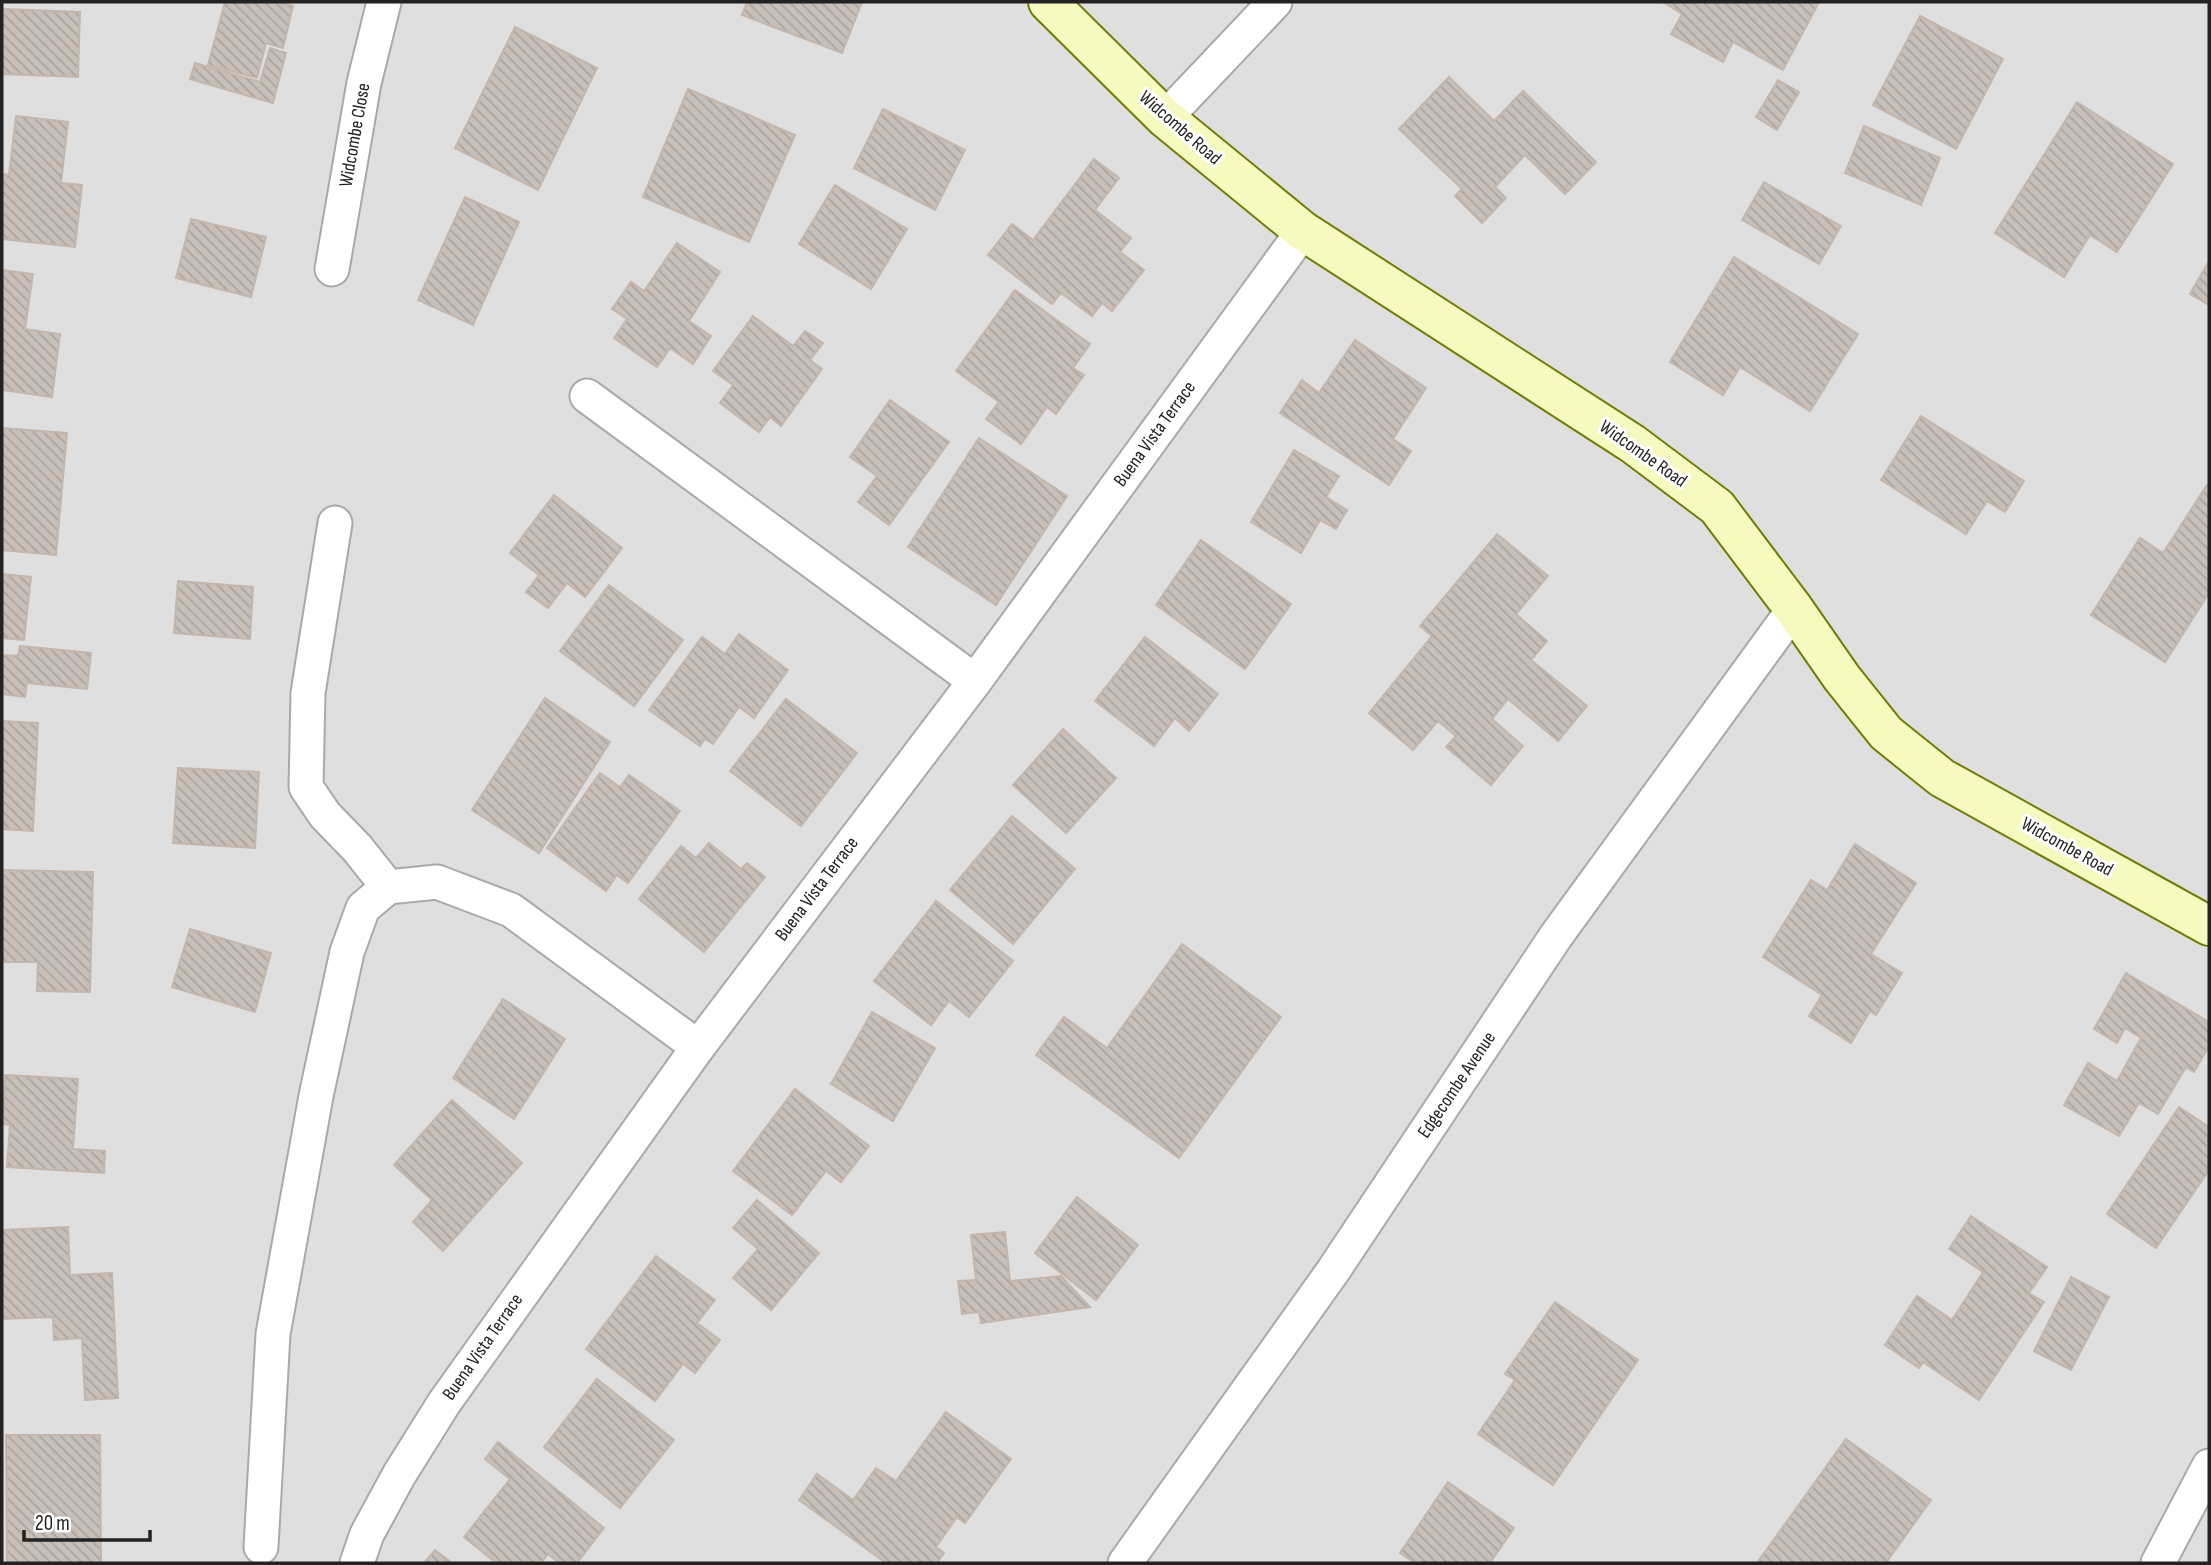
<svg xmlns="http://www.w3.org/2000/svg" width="2211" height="1565" viewBox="0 0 2211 1565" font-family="'Sofia Sans Condensed',sans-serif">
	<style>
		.residential { fill: #e0dfdf }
		.building { fill: url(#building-back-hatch); stroke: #c4b6ab; stroke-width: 2 }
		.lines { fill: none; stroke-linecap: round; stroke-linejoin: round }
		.street-casing { stroke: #a9a9a9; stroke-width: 37 }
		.secondary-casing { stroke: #707d05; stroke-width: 42 }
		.street { stroke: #fff; stroke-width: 33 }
		.secondary { stroke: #f7fabf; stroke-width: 38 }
		.labels { text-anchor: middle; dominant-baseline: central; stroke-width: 6; stroke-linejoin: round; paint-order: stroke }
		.street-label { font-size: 19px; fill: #222; stroke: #fff }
	</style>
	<defs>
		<pattern id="building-back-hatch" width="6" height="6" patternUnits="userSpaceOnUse" patternTransform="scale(1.75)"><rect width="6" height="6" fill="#c7bfb8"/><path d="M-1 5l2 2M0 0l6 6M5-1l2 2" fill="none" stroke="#aba49e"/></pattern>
	</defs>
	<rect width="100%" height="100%" fill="#f2efe9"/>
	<rect class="residential" x="2" y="2" width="2207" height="1561"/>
	<g class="building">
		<path d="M 2,2 L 2,9 L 80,12 L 78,77 L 2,74 Z"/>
		<path d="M 225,2 L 280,2 L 293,6 L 283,48 L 266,43 L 257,78 L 208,65 Z"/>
		<path d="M 747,2 L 862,2 L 842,53 L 742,15 Z"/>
		<path d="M 1663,2 L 1819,2 L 1783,70 L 1733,42 L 1723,62 L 1671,34 L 1682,14 Z"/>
		<path d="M 1920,16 L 2003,59 L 1956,149 L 1873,105 Z"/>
		<path d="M 515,27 L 597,68 L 538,190 L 455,148 Z"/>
		<path d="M 270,48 L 286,53 L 273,103 L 190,79 L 195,63 L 260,82 Z"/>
		<path d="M 1449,77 L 1494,121 L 1523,91 L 1596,162 L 1565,194 L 1525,155 L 1495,187 L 1506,198 L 1482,223 L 1455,196 L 1462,189 L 1399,129 Z"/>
		<path d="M 1778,80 L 1799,92 L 1777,130 L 1756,117 Z"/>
		<path d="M 688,89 L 795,135 L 749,242 L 643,197 Z"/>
		<path d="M 2077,102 L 2173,164 L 2117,252 L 2090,235 L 2064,277 L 1995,233 Z"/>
		<path d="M 883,109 L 965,150 L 935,210 L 854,168 Z"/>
		<path d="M 16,116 L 68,122 L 61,183 L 82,185 L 75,247 L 2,239 L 2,174 L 9,175 Z"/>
		<path d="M 1864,126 L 1940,158 L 1921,205 L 1845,173 Z"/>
		<path d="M 1094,159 L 1119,178 L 1095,210 L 1131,238 L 1120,252 L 1144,270 L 1112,311 L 1102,303 L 1092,316 L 1061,293 L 1052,304 L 988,255 L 1012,224 L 1033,240 Z"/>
		<path d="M 1764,182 L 1841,226 L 1819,264 L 1742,220 Z"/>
		<path d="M 835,185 L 907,229 L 871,289 L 799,244 Z"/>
		<path d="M 465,197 L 519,222 L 473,325 L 418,300 Z"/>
		<path d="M 191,219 L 266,237 L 251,297 L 176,278 Z"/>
		<path d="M 677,243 L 720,272 L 689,321 L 711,336 L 693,364 L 670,348 L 657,367 L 614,338 L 627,319 L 612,309 L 631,282 L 644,291 Z"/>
		<path d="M 1734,257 L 1858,334 L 1810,411 L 1740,367 L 1723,395 L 1670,362 Z"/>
		<path d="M 2209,261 L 2209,305 L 2190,294 Z"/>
		<path d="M 2,270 L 33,274 L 25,329 L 60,334 L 52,397 L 2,390 Z"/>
		<path d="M 1015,290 L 1090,344 L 1073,368 L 1084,375 L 1056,414 L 1047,407 L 1021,444 L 986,419 L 999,402 L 956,371 Z"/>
		<path d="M 753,316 L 793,346 L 805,331 L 823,343 L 810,360 L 822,369 L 781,426 L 770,417 L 759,432 L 720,403 L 733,385 L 713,371 Z"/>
		<path d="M 1355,340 L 1426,388 L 1393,439 L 1411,451 L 1389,485 L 1280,413 L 1302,380 L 1319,393 Z"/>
		<path d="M 890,400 L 949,442 L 889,525 L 858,502 L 877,476 L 850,457 Z"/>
		<path d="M 1921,416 L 2024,481 L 2005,512 L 1987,501 L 1966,534 L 1881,480 Z"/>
		<path d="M 2,428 L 67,433 L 56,555 L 2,550 Z"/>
		<path d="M 979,438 L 1067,496 L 996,605 L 908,547 Z"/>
		<path d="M 1294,450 L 1339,476 L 1326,497 L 1347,510 L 1336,529 L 1320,520 L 1301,553 L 1251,522 Z"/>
		<path d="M 2207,485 L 2209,486 L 2209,593 L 2165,662 L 2091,615 L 2140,538 L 2163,553 Z"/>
		<path d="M 554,495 L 622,548 L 585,597 L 567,583 L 548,608 L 526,592 L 539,575 L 510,553 Z"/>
		<path d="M 1497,534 L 1548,576 L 1516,614 L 1547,641 L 1531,660 L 1587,706 L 1558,741 L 1508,699 L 1492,719 L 1523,746 L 1491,785 L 1446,747 L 1456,736 L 1438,721 L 1413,750 L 1369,713 L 1432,636 L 1420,626 Z"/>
		<path d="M 1201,540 L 1291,604 L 1245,669 L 1156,605 Z"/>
		<path d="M 2,574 L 31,577 L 24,640 L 2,638 Z"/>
		<path d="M 178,581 L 253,587 L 250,639 L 174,633 Z"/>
		<path d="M 609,585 L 683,640 L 634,706 L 560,651 Z"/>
		<path d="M 739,634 L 788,670 L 754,718 L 739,707 L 713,744 L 705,739 L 700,746 L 649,710 L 702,637 L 725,654 Z"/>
		<path d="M 1145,637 L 1218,694 L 1189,731 L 1175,718 L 1154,746 L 1095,701 Z"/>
		<path d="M 20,646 L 91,653 L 87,689 L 27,683 L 25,697 L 2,694 L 2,655 L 18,656 Z"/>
		<path d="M 545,698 L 610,742 L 539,853 L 472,810 Z"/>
		<path d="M 786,699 L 857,753 L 801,826 L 730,771 Z"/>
		<path d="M 2,721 L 38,723 L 33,831 L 2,829 Z"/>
		<path d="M 1063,729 L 1116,778 L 1066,833 L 1013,785 Z"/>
		<path d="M 178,768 L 259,772 L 255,848 L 173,843 Z"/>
		<path d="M 600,773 L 620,787 L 629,775 L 680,811 L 628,883 L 617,875 L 606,891 L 547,848 Z"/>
		<path d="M 1012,816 L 1075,869 L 1013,944 L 950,890 Z"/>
		<path d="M 709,843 L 741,869 L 747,863 L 765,877 L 704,952 L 639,899 L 681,846 L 696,858 Z"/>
		<path d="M 1855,844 L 1916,883 L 1871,954 L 1902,973 L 1876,1015 L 1870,1011 L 1851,1043 L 1809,1016 L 1822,995 L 1763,957 L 1811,880 L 1827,890 Z"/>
		<path d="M 2,870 L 93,872 L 90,992 L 37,991 L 38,962 L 2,962 Z"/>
		<path d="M 936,901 L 1013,961 L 969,1017 L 949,1001 L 931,1025 L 874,981 Z"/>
		<path d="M 190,929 L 271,953 L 255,1012 L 172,987 Z"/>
		<path d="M 1182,944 L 1281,1017 L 1179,1158 L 1036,1055 L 1064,1017 L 1107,1048 Z"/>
		<path d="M 2126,973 L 2209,1022 L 2209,1046 L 2194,1072 L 2186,1067 L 2158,1114 L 2139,1103 L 2119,1136 L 2064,1105 L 2088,1063 L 2117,1081 L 2141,1038 L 2125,1028 L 2117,1043 L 2094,1029 Z"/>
		<path d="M 503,999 L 565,1039 L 514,1119 L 453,1078 Z"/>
		<path d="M 872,1012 L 935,1048 L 893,1121 L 831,1084 Z"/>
		<path d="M 5,1075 L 78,1079 L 73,1149 L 105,1151 L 104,1173 L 7,1167 L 10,1125 L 3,1124 Z"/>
		<path d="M 795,1089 L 869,1146 L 841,1182 L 826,1171 L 792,1215 L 733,1171 Z"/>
		<path d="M 452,1100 L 522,1163 L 443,1251 L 413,1222 L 432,1200 L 394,1165 Z"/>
		<path d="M 2179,1107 L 2209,1127 L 2209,1170 L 2156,1248 L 2107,1214 Z"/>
		<path d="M 1077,1197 L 1138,1245 L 1096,1300 L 1035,1253 Z"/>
		<path d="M 757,1200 L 819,1253 L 771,1310 L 733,1278 L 758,1249 L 733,1228 Z"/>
		<path d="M 1971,1216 L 2047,1267 L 2029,1293 L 2044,1302 L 1979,1400 L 1923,1362 L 1919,1368 L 1885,1345 L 1917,1296 L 1952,1320 L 1983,1272 L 1949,1249 Z"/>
		<path d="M 68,1227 L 70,1275 L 112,1273 L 118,1398 L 85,1400 L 82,1338 L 54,1340 L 53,1317 L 2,1319 L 2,1230 Z"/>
		<path d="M 1005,1232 L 1010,1281 L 1061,1276 L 1090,1307 L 981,1323 L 979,1312 L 962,1314 L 958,1281 L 976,1280 L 971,1235 Z"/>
		<path d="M 656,1256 L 715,1300 L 697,1323 L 720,1340 L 695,1373 L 683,1364 L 655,1401 L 586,1349 Z"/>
		<path d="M 2071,1277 L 2109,1297 L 2071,1370 L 2034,1351 Z"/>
		<path d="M 1555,1302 L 1638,1360 L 1553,1485 L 1478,1434 L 1515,1380 L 1505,1374 Z"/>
		<path d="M 597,1379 L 674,1440 L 620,1508 L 544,1447 Z"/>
		<path d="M 946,1412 L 1011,1459 L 965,1523 L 957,1517 L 936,1547 L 944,1553 L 937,1563 L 886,1563 L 799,1500 L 817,1474 L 853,1500 L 876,1468 L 896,1481 Z"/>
		<path d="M 6,1435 L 100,1435 L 101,1563 L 7,1563 Z"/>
		<path d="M 1846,1439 L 1931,1500 L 1886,1563 L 1757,1563 Z"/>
		<path d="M 498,1442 L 604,1528 L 577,1563 L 559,1563 L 548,1554 L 541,1563 L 496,1563 L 464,1537 L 510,1479 L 485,1459 Z"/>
		<path d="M 1448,1482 L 1514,1528 L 1490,1563 L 1415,1563 L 1400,1553 Z"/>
		<path d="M 435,1550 L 452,1563 L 424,1563 Z"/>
	</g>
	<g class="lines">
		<g class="street-casing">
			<g id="street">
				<path d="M 1165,118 L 1275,2"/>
				<path d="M 332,269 L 364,83 L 384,2"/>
				<path d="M 587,396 L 975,681"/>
				<path d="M 335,523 L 308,693 L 306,787 L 325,815 L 357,848 L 388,887"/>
				<path d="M 261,1547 L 273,1334 L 316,1096 L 347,952 L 363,908 L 388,887 L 437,882 L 511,910 L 698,1047"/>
				<path d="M 357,1563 L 367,1534 L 399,1475 L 444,1403 L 698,1047 L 975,681 L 1303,231"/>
				<path d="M 1125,1563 L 1333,1271 L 1556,936 L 1794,609"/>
				<path d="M 2158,1563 L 2209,1466"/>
			</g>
		</g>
		<g class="secondary-casing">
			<path id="secondary" d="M 1048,2 L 1165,118 L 1303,231 L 1633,444 L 1717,507 L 1794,609 L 1842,678 L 1886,733 L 1942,778 L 2209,926"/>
		</g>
		<use href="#street" class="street"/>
		<use href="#secondary" class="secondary"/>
	</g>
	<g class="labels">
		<g class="street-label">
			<text transform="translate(1180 128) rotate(41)">Widcombe Road</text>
			<text transform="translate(355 135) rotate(-80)">Widcombe Close</text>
			<text transform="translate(1155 434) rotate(-54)">Buena Vista Terrace</text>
			<text transform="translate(1643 454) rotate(35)">Widcombe Road</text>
			<text transform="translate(2067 847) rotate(29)">Widcombe Road</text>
			<text transform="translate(817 889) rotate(-53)">Buena Vista Terrace</text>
			<text transform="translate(1457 1085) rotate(-56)">Edgecombe Avenue</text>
			<text transform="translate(483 1347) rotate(-55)">Buena Vista Terrace</text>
		</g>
	</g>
	<rect width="2211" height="1565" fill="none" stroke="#222222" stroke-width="7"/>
	<path d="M24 1530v10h126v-10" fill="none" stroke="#222222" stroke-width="3.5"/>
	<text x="35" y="1530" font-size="21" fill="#222222" stroke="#ffffff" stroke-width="5" paint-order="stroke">20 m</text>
</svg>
